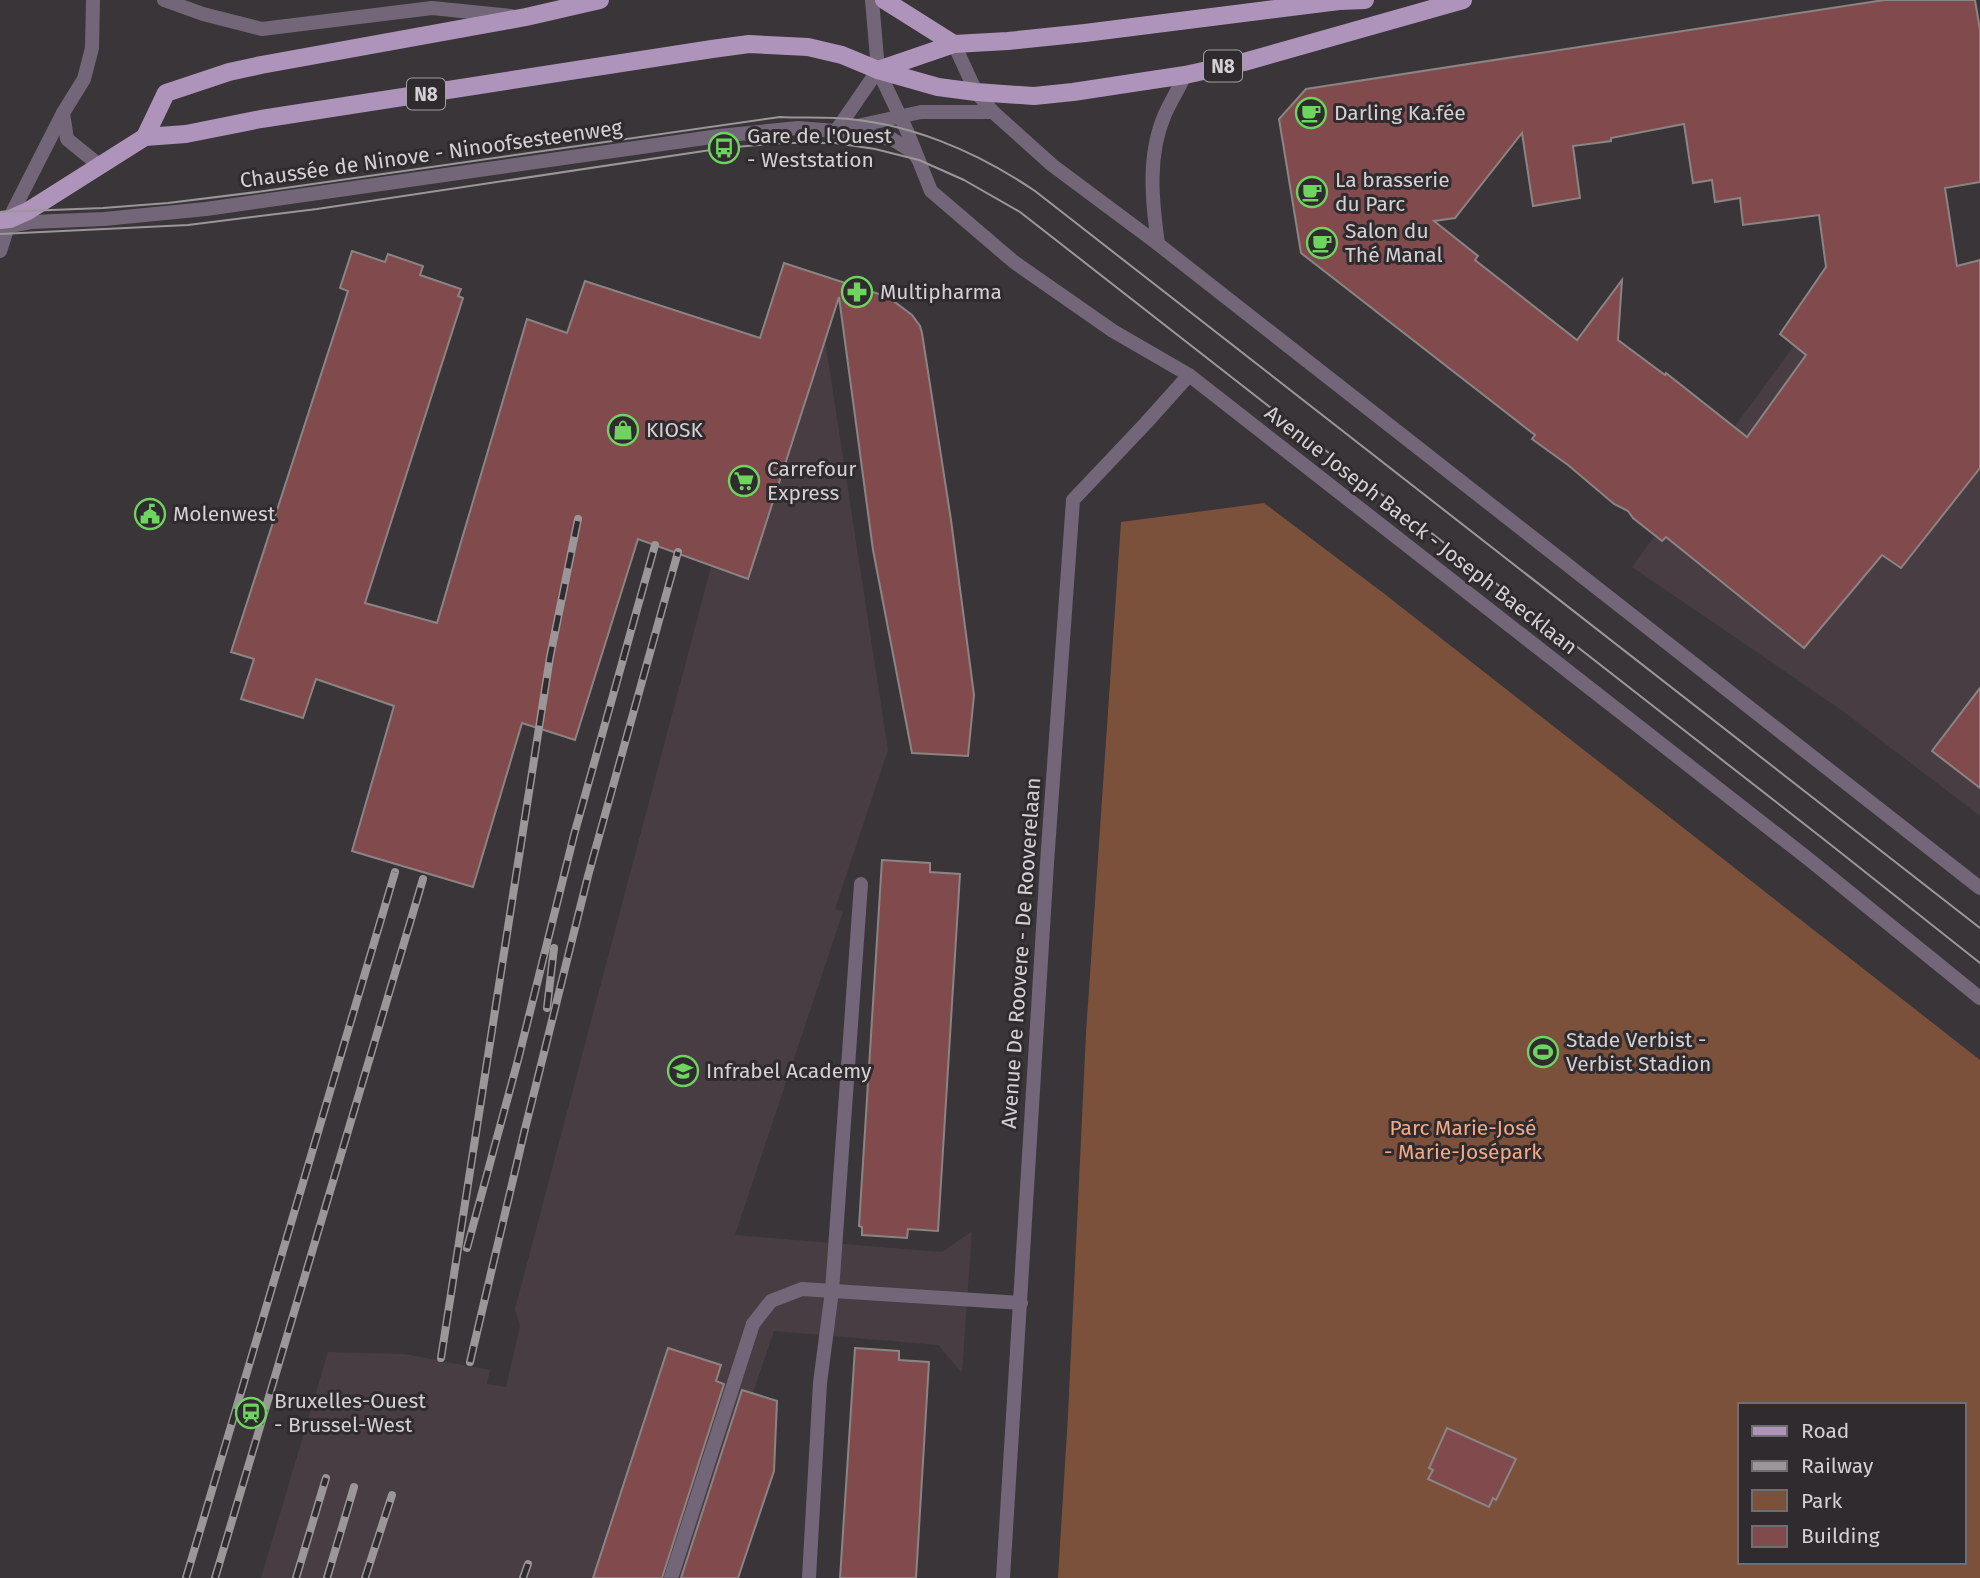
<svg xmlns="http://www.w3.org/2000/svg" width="1980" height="1578" viewBox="0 0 1980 1578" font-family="'Fira Sans',sans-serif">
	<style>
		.built { fill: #483d43 }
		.green { fill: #7c513b; fill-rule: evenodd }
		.building { fill: #814b4e; stroke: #8b8484; stroke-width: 2; fill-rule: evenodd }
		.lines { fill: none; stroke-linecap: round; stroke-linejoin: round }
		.service { stroke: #736679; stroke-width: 14 }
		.pedestrian { stroke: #736679; stroke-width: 14 }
		.minor { stroke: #736679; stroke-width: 14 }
		.tertiary { stroke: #736679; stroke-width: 14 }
		.primary { stroke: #ae94ba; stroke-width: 18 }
		.tram { stroke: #9b9799; stroke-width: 2 }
		.rail-casing { stroke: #9b9799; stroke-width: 8 }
		.rail { stroke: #302b2e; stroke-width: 5; stroke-dasharray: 16; stroke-linecap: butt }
		.labels { text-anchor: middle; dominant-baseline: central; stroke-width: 6; stroke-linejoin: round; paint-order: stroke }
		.shield { fill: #302b2e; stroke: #a49fa2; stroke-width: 2 }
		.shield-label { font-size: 19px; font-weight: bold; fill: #d5d1d3 }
		.poi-label { font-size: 21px; fill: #d5d1d3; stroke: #302b2e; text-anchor: start }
		.street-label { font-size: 21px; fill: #d5d1d3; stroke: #302b2e }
		.park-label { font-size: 21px; fill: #f6aa83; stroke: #302b2e }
	</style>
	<rect width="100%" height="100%" fill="#3a3538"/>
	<g class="built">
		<path d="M 1980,272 L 1980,816 L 1840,709 L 1632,567 L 1820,310 Z"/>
		<path d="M 825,340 L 888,750 L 835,909 L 843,912 L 735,1235 L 942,1252 L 972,1231 L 962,1373 L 938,1345 L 774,1331 L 690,1578 L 261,1578 L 328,1352 L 404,1354 L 490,1370 L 487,1384 L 506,1387 L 520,1326 L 515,1309 L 711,567 L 748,579 Z"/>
	</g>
	<path class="green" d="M 1264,503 L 1382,592 L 1980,1060 L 1980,1578 L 1058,1578 L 1068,1415 L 1086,1033 L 1121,522 ZM 1740,1405 L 1964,1405 L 1964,1562 L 1740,1562 Z"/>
	<g class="building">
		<path d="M 1884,0 L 1975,0 L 1980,30 L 1980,182 L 1945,188 L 1957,266 L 1980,260 L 1980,468 L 1901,568 L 1882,555 L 1804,648 L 1666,537 L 1662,541 L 1633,518 L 1628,511 L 1614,504 L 1568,465 L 1532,439 L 1535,435 L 1301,253 L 1279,119 L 1306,89 ZM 1684,124 L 1693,183 L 1712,180 L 1715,202 L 1740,198 L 1743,225 L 1819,215 L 1826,267 L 1780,334 L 1806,355 L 1747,437 L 1666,373 L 1665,375 L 1618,340 L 1622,280 L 1577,340 L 1475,260 L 1478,256 L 1434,221 L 1455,218 L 1522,133 L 1533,206 L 1580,198 L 1573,146 L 1611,141 L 1611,138 Z"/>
		<path d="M 352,251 L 385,262 L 388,254 L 423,266 L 420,275 L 461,289 L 458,296 L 463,298 L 365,603 L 437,623 L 527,319 L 567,333 L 585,281 L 760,338 L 784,263 L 888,297 L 912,315 L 920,326 L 922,333 L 951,520 L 974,695 L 968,756 L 912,753 L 873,550 L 839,297 L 748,579 L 638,539 L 575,740 L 522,723 L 473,887 L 352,851 L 394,706 L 316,679 L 303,718 L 241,699 L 254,659 L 231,652 L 348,291 L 340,288 Z"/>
		<path d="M 1980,688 L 1980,788 L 1932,751 Z"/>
		<path d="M 882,860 L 930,863 L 930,872 L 960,874 L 938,1231 L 908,1229 L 907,1238 L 862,1235 L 862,1227 L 859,1226 Z"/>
		<path d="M 668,1348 L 721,1365 L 716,1381 L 724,1384 L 662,1578 L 593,1578 Z"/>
		<path d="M 855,1348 L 899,1351 L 899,1360 L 929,1362 L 916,1578 L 840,1578 Z"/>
		<path d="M 742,1390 L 777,1401 L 774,1471 L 738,1578 L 681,1578 Z"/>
		<path d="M 1447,1428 L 1516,1459 L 1496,1500 L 1493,1498 L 1489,1507 L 1428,1479 L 1433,1470 L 1429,1468 Z"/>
	</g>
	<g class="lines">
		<g class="service">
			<path d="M 848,128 L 921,112 L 993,112"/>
			<path d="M 836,131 L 878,70"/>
			<path d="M 1,228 L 32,222 L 104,219 L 206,209 L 719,136 L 798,128 L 836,131 L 892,139 L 913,152 L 918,159"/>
			<path d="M 809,1578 L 820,1383 L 832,1291 L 861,884"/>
		</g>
		<path class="pedestrian" d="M 671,1578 L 753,1324"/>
		<g class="minor">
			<path d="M 164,0 L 203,14 L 262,29 L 432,8 L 511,16"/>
			<path d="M 872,0 L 878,70"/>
			<path d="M 753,1324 L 771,1301 L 802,1289 L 1021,1303"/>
			<path d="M 1003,1578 L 1047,863 L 1073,500 L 1146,423 L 1189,375"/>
		</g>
		<g class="tertiary">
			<path d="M 954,44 L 976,92 L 993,112 L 1052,165 L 1158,244 L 1980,888"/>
			<path d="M 878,70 L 907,131 L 931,191 L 1014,262 L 1113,331 L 1189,375 L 1811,861 L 1980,998"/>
			<path d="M 63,113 L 67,139 L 99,165"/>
			<path d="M 1158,244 C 1152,201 1147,155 1165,114 C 1171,101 1179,88 1185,75"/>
			<path d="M 0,251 L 13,211 L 63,113 L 84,79 L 92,48 L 93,0"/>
		</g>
		<g class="primary">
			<path d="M 884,0 L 954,44"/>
			<path d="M 878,70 L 954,44 L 1008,41 L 1085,33 L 1339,1 L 1365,0"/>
			<path d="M 145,137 L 166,93 L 229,72 L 261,65 L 526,17 L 600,0"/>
			<path d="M 0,220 L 10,219 L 28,211 L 145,137 L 186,134 L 261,119 L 712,49 L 749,44 L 808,47 L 842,55 L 878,70 L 938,87 L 976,92 L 1034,96 L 1073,92 L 1185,75 L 1244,62 L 1463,0"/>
		</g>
		<g class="tram">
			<path d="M 0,212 L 103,208 L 168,203 L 257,192 L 780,117 C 798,118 816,117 834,118 C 906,121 976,151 1035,191 L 1980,928"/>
			<path d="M 0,234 L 188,225 L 317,209 L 724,148 L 783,143 L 835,143 L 875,149 L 919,160 L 964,180 L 1020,212 L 1826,841 L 1980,963"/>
		</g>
		<g class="rail-casing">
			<g id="rail">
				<path d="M 547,1008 L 554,948"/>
				<path d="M 467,1248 L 518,1060 L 574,835 L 655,545"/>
				<path d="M 441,1358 L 550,657 L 578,519"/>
				<path d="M 470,1362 L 524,1133 L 588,876 L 678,552"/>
				<path d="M 186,1578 L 395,872"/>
				<path d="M 215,1578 L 423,879"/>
				<path d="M 296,1578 L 326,1478"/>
				<path d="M 327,1578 L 354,1487"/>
				<path d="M 365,1578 L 392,1495"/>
				<path d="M 523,1578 L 528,1564"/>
			</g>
		</g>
		<use href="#rail" class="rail"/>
	</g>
	<defs>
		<g id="cafe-ring" transform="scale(1.575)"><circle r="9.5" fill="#302b2e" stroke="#6fd35f" stroke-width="1.5"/><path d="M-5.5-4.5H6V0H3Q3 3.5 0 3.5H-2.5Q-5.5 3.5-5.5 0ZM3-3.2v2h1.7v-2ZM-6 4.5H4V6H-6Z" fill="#6fd35f"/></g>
		<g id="bus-ring" transform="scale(1.575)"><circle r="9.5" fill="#302b2e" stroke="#6fd35f" stroke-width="1.5"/><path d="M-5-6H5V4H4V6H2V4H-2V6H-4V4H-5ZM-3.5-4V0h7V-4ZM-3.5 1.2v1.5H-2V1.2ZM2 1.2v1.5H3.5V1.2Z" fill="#6fd35f"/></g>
		<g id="pharmacy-ring" transform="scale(1.575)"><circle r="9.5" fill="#302b2e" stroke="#6fd35f" stroke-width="1.5"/><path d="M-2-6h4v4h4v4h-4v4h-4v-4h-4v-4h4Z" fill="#6fd35f"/></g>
		<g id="shop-ring" transform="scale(1.575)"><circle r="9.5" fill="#302b2e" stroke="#6fd35f" stroke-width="1.5"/><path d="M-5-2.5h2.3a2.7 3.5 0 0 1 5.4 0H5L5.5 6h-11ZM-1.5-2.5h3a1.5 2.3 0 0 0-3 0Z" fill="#6fd35f"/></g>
		<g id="supermarket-ring" transform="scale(1.575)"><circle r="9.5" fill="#302b2e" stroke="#6fd35f" stroke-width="1.5"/><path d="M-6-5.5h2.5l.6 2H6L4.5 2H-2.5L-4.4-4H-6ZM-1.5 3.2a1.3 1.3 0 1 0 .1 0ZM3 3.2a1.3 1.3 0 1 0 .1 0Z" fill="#6fd35f"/></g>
		<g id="civic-ring" transform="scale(1.575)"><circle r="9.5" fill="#302b2e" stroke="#6fd35f" stroke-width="1.5"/><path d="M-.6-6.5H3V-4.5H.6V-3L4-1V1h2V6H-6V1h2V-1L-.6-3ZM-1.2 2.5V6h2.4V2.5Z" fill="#6fd35f"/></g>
		<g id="stadium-ring" transform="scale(1.575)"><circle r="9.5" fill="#302b2e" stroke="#6fd35f" stroke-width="1.5"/><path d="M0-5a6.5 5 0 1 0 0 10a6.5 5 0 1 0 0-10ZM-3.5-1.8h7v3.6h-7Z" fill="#6fd35f"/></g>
		<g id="university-ring" transform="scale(1.575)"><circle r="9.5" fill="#302b2e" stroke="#6fd35f" stroke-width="1.5"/><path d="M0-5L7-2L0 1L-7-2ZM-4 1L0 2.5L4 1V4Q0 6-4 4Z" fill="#6fd35f"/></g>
		<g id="station-ring" transform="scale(1.575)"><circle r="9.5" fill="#302b2e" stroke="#6fd35f" stroke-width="1.5"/><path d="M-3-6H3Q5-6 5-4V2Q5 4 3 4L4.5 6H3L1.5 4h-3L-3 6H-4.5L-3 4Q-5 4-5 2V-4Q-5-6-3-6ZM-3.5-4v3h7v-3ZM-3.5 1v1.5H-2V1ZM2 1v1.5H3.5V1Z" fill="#6fd35f"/></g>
	</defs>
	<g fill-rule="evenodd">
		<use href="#cafe-ring" x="1311" y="113"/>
		<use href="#bus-ring" x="724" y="148"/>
		<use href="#cafe-ring" x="1312" y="192"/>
		<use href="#cafe-ring" x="1322" y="243"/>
		<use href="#pharmacy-ring" x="857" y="292"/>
		<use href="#shop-ring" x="623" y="430"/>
		<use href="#supermarket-ring" x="744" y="481"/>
		<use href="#civic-ring" x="150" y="514"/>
		<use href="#stadium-ring" x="1543" y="1052"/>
		<use href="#university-ring" x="683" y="1071"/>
		<use href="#station-ring" x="251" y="1413"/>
	</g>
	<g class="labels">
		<g class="shield">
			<rect x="1204" y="50.5" width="38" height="31" rx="5"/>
			<rect x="407" y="78.5" width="38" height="31" rx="5"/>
		</g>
		<g class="shield-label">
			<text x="1223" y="66">N8</text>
			<text x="426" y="94">N8</text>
		</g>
		<g class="poi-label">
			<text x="1334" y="113">Darling Ka.fée</text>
			<text x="747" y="136">Gare de l'Ouest<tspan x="747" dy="24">- Weststation</tspan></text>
			<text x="1335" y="180">La brasserie<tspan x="1335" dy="24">du Parc</tspan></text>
			<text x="1345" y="231">Salon du<tspan x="1345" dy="24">Thé Manal</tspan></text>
			<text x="880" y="292">Multipharma</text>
			<text x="646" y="430">KIOSK</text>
			<text x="767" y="469">Carrefour<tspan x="767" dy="24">Express</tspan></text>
			<text x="173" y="514">Molenwest</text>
			<text x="1566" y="1040">Stade Verbist -<tspan x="1566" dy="24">Verbist Stadion</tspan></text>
			<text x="706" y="1071">Infrabel Academy</text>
			<text x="274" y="1401">Bruxelles-Ouest<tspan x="274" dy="24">- Brussel-West</tspan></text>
		</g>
		<g class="street-label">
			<text transform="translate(431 154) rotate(-8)">Chaussée de Ninove - Ninoofsesteenweg</text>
			<text transform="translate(1421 530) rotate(38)">Avenue Joseph Baeck - Joseph Baecklaan</text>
			<text transform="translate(1021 953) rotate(-86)">Avenue De Roovere - De Rooverelaan</text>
		</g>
		<g class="park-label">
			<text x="1463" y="1128">Parc Marie-José<tspan x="1463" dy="24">- Marie-Josépark</tspan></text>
		</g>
	</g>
	<rect x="1738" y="1403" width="228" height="161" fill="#302b2e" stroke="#726d70" stroke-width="2"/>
	<rect x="1752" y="1426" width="35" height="10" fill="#ae94ba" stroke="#726d70" stroke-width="2"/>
	<text x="1801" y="1438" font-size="21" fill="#d5d1d3">Road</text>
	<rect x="1752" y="1461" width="35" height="10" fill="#9b9799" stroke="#726d70" stroke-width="2"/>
	<text x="1801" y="1473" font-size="21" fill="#d5d1d3">Railway</text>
	<rect x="1752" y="1490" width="35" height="21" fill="#7c513b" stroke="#726d70" stroke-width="2"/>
	<text x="1801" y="1508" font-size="21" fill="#d5d1d3">Park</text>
	<rect x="1752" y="1526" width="35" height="21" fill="#814b4e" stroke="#726d70" stroke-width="2"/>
	<text x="1801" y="1543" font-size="21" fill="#d5d1d3">Building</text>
</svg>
